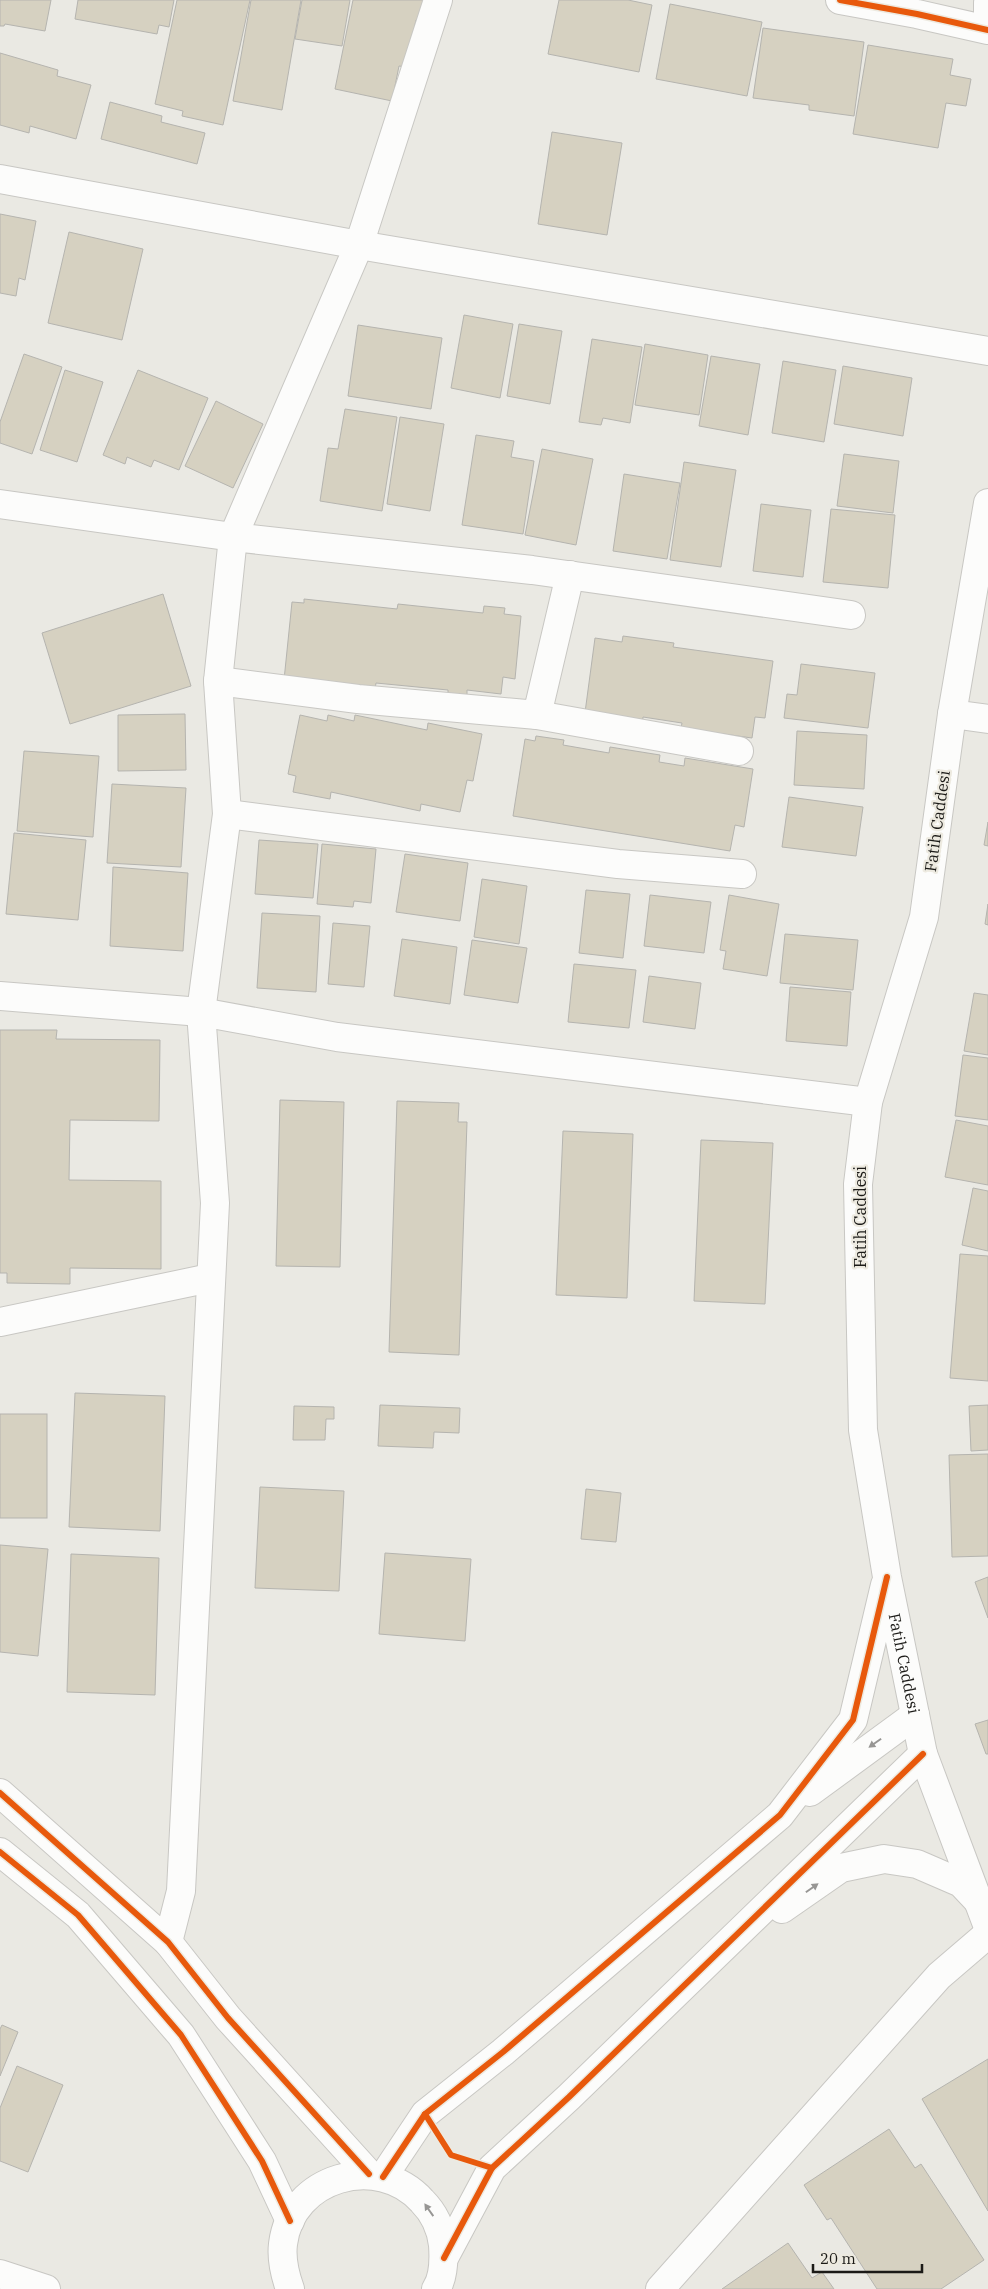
<svg xmlns="http://www.w3.org/2000/svg" width="988" height="2289" viewBox="0 0 988 2289" font-family="'IBM Plex Serif',serif">
	<style>
		.building { fill: #d6d1c1; stroke: #b5b4af }
		.lines { fill: none; stroke-linecap: round; stroke-linejoin: round }
		.minor-casing { stroke: #c8c7c3; stroke-width: 30 }
		.major-casing { stroke: #c8c7c3; stroke-width: 30 }
		.minor { stroke: #fcfcfb; stroke-width: 28 }
		.major { stroke: #fcfcfb; stroke-width: 28 }
		.cycleway-casing { stroke: #edeae0; stroke-width: 9 }
		.cycleway { stroke: #e8590c; stroke-width: 6 }
		.oneway { fill: #979694 }
		.labels { text-anchor: middle; dominant-baseline: central; stroke-width: 4.5; stroke-linejoin: round; paint-order: stroke }
		.street-label { font-size: 16px; fill: #1b1a17; stroke: #edeae0 }
	</style>
	<rect width="100%" height="100%" fill="#eae9e3"/>
	<g class="building">
		<path d="M 0,0 L 51,0 L 45,31 L 5,24 L 4,26 L 0,26 Z"/>
		<path d="M 78,0 L 174,0 L 169,27 L 159,25 L 157,34 L 75,19 Z"/>
		<path d="M 177,0 L 250,0 L 223,125 L 182,116 L 183,111 L 155,104 Z"/>
		<path d="M 251,0 L 301,0 L 282,110 L 233,101 Z"/>
		<path d="M 302,0 L 350,0 L 342,46 L 295,39 Z"/>
		<path d="M 353,0 L 428,0 L 423,21 L 416,20 L 406,67 L 399,66 L 392,101 L 335,89 Z"/>
		<path d="M 559,0 L 628,0 L 652,5 L 639,72 L 548,54 Z"/>
		<path d="M 670,4 L 762,22 L 747,96 L 656,79 Z"/>
		<path d="M 763,28 L 864,42 L 854,116 L 809,110 L 809,105 L 753,98 Z"/>
		<path d="M 868,45 L 953,59 L 950,75 L 971,79 L 966,106 L 946,103 L 938,148 L 853,134 Z"/>
		<path d="M 0,53 L 58,70 L 57,76 L 91,85 L 76,139 L 30,126 L 29,133 L 0,125 Z"/>
		<path d="M 110,102 L 162,116 L 161,122 L 205,133 L 197,164 L 101,139 Z"/>
		<path d="M 552,132 L 622,143 L 607,235 L 538,224 Z"/>
		<path d="M 0,214 L 36,221 L 25,280 L 19,278 L 16,296 L 0,293 Z"/>
		<path d="M 69,232 L 143,249 L 122,340 L 48,323 Z"/>
		<path d="M 464,315 L 513,324 L 500,398 L 451,388 Z"/>
		<path d="M 519,324 L 562,331 L 550,404 L 507,396 Z"/>
		<path d="M 358,325 L 442,338 L 431,409 L 348,396 Z"/>
		<path d="M 592,339 L 642,347 L 630,423 L 603,418 L 601,425 L 579,422 Z"/>
		<path d="M 645,344 L 708,355 L 699,415 L 635,405 Z"/>
		<path d="M 24,354 L 62,367 L 32,454 L 0,443 L 0,422 Z"/>
		<path d="M 711,356 L 760,364 L 748,435 L 699,426 Z"/>
		<path d="M 783,361 L 836,370 L 824,442 L 772,433 Z"/>
		<path d="M 843,366 L 912,378 L 903,436 L 834,424 Z"/>
		<path d="M 65,370 L 103,382 L 77,462 L 40,450 Z"/>
		<path d="M 138,370 L 208,398 L 179,470 L 154,460 L 151,467 L 127,457 L 125,464 L 103,455 Z"/>
		<path d="M 216,401 L 263,424 L 233,488 L 185,466 Z"/>
		<path d="M 345,409 L 397,417 L 382,511 L 320,501 L 328,448 L 338,449 Z"/>
		<path d="M 400,417 L 444,424 L 430,511 L 387,504 Z"/>
		<path d="M 476,435 L 514,441 L 511,457 L 534,461 L 523,534 L 462,525 Z"/>
		<path d="M 542,449 L 593,459 L 576,545 L 525,535 Z"/>
		<path d="M 844,454 L 899,461 L 893,513 L 837,506 Z"/>
		<path d="M 684,462 L 736,470 L 721,567 L 670,560 Z"/>
		<path d="M 624,474 L 680,483 L 667,559 L 613,551 Z"/>
		<path d="M 761,504 L 811,510 L 803,577 L 753,571 Z"/>
		<path d="M 831,509 L 895,515 L 888,588 L 823,582 Z"/>
		<path d="M 163,594 L 191,686 L 70,724 L 42,633 Z"/>
		<path d="M 304,599 L 397,609 L 398,604 L 483,613 L 484,606 L 505,608 L 504,614 L 521,616 L 515,679 L 503,677 L 501,694 L 467,690 L 467,697 L 448,695 L 448,690 L 376,683 L 375,689 L 284,680 L 292,602 L 304,603 Z"/>
		<path d="M 623,636 L 674,643 L 673,647 L 773,661 L 765,718 L 755,717 L 752,738 L 681,728 L 682,723 L 643,717 L 642,728 L 584,720 L 595,638 L 622,642 Z"/>
		<path d="M 801,664 L 875,673 L 868,728 L 784,718 L 787,694 L 797,695 Z"/>
		<path d="M 185,714 L 186,770 L 118,771 L 118,715 Z"/>
		<path d="M 300,715 L 327,721 L 328,715 L 354,721 L 355,715 L 427,730 L 428,723 L 482,734 L 473,781 L 467,780 L 460,812 L 421,804 L 420,811 L 331,792 L 330,799 L 293,792 L 296,776 L 288,774 Z"/>
		<path d="M 797,731 L 867,735 L 864,789 L 794,785 Z"/>
		<path d="M 536,736 L 564,740 L 563,745 L 609,753 L 610,747 L 660,755 L 659,762 L 684,766 L 685,758 L 753,769 L 744,827 L 735,825 L 730,851 L 513,816 L 525,739 L 535,741 Z"/>
		<path d="M 24,751 L 99,756 L 93,837 L 17,831 Z"/>
		<path d="M 112,784 L 186,788 L 181,867 L 107,863 Z"/>
		<path d="M 789,797 L 863,807 L 856,856 L 782,847 Z"/>
		<path d="M 988,822 L 988,846 L 984,845 Z"/>
		<path d="M 14,833 L 86,840 L 78,920 L 6,914 Z"/>
		<path d="M 259,840 L 318,844 L 313,898 L 255,894 Z"/>
		<path d="M 322,844 L 376,849 L 371,903 L 354,901 L 353,907 L 317,904 Z"/>
		<path d="M 405,854 L 468,863 L 460,921 L 396,912 Z"/>
		<path d="M 113,867 L 188,873 L 183,951 L 110,946 Z"/>
		<path d="M 482,879 L 527,886 L 519,944 L 474,937 Z"/>
		<path d="M 586,890 L 630,894 L 623,958 L 579,953 Z"/>
		<path d="M 650,895 L 711,902 L 704,953 L 644,946 Z"/>
		<path d="M 729,895 L 779,904 L 767,976 L 723,969 L 726,951 L 720,950 Z"/>
		<path d="M 988,904 L 988,925 L 985,924 Z"/>
		<path d="M 262,913 L 320,916 L 316,992 L 257,988 Z"/>
		<path d="M 333,923 L 370,926 L 364,987 L 328,984 Z"/>
		<path d="M 785,934 L 858,940 L 853,990 L 780,983 Z"/>
		<path d="M 402,939 L 457,947 L 450,1004 L 394,996 Z"/>
		<path d="M 472,940 L 527,948 L 518,1003 L 464,995 Z"/>
		<path d="M 574,964 L 636,970 L 629,1028 L 568,1022 Z"/>
		<path d="M 649,976 L 701,983 L 695,1029 L 643,1022 Z"/>
		<path d="M 790,987 L 851,992 L 847,1046 L 786,1041 Z"/>
		<path d="M 974,993 L 988,995 L 988,1055 L 964,1051 Z"/>
		<path d="M 0,1030 L 57,1030 L 56,1039 L 160,1040 L 159,1121 L 70,1120 L 69,1180 L 161,1181 L 161,1269 L 70,1268 L 70,1284 L 7,1283 L 7,1273 L 0,1273 Z"/>
		<path d="M 963,1055 L 988,1058 L 988,1120 L 955,1116 Z"/>
		<path d="M 280,1100 L 344,1102 L 340,1267 L 276,1266 Z"/>
		<path d="M 397,1101 L 459,1103 L 458,1122 L 467,1122 L 459,1355 L 389,1352 Z"/>
		<path d="M 956,1120 L 988,1126 L 988,1185 L 945,1177 Z"/>
		<path d="M 563,1131 L 633,1134 L 627,1298 L 556,1295 Z"/>
		<path d="M 701,1140 L 773,1143 L 765,1304 L 694,1301 Z"/>
		<path d="M 973,1188 L 988,1191 L 988,1251 L 962,1245 Z"/>
		<path d="M 960,1254 L 988,1256 L 988,1381 L 950,1378 Z"/>
		<path d="M 75,1393 L 165,1396 L 160,1531 L 69,1527 Z"/>
		<path d="M 380,1405 L 460,1408 L 459,1433 L 434,1432 L 433,1448 L 378,1446 Z"/>
		<path d="M 988,1405 L 988,1450 L 971,1451 L 969,1406 Z"/>
		<path d="M 294,1406 L 334,1407 L 334,1419 L 326,1419 L 325,1440 L 293,1440 Z"/>
		<rect x="0" y="1414" width="47" height="104"/>
		<path d="M 988,1454 L 988,1556 L 952,1557 L 949,1455 Z"/>
		<path d="M 260,1487 L 344,1491 L 339,1591 L 255,1588 Z"/>
		<path d="M 586,1489 L 621,1493 L 616,1542 L 581,1539 Z"/>
		<path d="M 0,1545 L 48,1549 L 38,1656 L 0,1652 Z"/>
		<path d="M 385,1553 L 471,1559 L 465,1641 L 379,1634 Z"/>
		<path d="M 71,1554 L 159,1558 L 155,1695 L 67,1692 Z"/>
		<path d="M 988,1577 L 988,1618 L 975,1582 Z"/>
		<path d="M 988,1720 L 988,1754 L 986,1754 L 975,1724 Z"/>
		<path d="M 2,2025 L 18,2032 L 0,2076 L 0,2029 Z"/>
		<path d="M 988,2059 L 988,2211 L 922,2099 Z"/>
		<path d="M 17,2066 L 63,2085 L 28,2172 L 0,2161 L 0,2108 Z"/>
		<path d="M 889,2129 L 915,2168 L 921,2164 L 984,2260 L 941,2289 L 877,2289 L 831,2218 L 827,2220 L 804,2185 Z"/>
		<path d="M 788,2243 L 812,2278 L 822,2272 L 834,2289 L 722,2289 Z"/>
	</g>
	<g class="lines">
		<g class="minor-casing">
			<g id="minor">
				<path d="M 0,179 L 359,245 L 988,351"/>
				<path id="s1" d="M 988,503 L 952,714 L 924,917 L 868,1102 L 858,1184 L 863,1430 L 887,1577 L 923,1754 L 988,1927"/>
				<path d="M 0,504 L 233,537 L 532,570 L 851,615"/>
				<path d="M 218,681 L 358,699 L 537,715 L 570,575"/>
				<path d="M 952,714 L 988,719"/>
				<path d="M 537,715 L 739,751"/>
				<path d="M 227,814 L 618,864 L 742,874"/>
				<path d="M 0,996 L 201,1012 L 337,1037 L 868,1102"/>
				<path d="M 0,1322 L 210,1278"/>
				<path d="M 810,1792 L 915,1715"/>
				<path d="M 782,1909 L 841,1868 L 884,1859 L 917,1864 L 961,1883 L 978,1901"/>
				<path d="M 168,1942 L 181,1891 L 215,1203 L 201,1012 L 227,814 L 218,681 L 233,537 L 359,245 L 438,0"/>
				<path d="M 383,2177 L 425,2114 L 503,2052 L 780,1815 L 853,1720 L 885,1585"/>
				<path d="M 444,2258 L 492,2168 L 569,2097 L 923,1754"/>
				<path d="M 0,2274 L 46,2289"/>
				<path d="M 660,2289 L 939,1976 L 988,1934"/>
			</g>
		</g>
		<g class="major-casing">
			<g id="major">
				<path d="M 840,0 L 917,14 L 988,30"/>
				<path d="M 988,3 L 988,17"/>
				<path d="M 0,1793 L 168,1942 L 228,2018 L 369,2174"/>
				<path d="M 0,1852 L 78,1915 L 181,2035 L 262,2161 L 290,2221"/>
				<path d="M 290,2289 C 285,2275 281,2260 283,2244 C 291,2177 378,2152 422,2201 C 434,2213 441,2228 443,2245 C 444,2259 444,2277 436,2289"/>
			</g>
		</g>
		<use href="#minor" class="minor"/>
		<use href="#major" class="major"/>
		<g class="cycleway-casing">
			<g id="cycleway">
				<path d="M 840,0 L 917,14 L 988,30"/>
				<path d="M 0,1793 L 168,1942 L 228,2018 L 369,2174"/>
				<path d="M 0,1852 L 78,1915 L 181,2035 L 262,2161 L 290,2221"/>
				<path d="M 425,2114 L 451,2155 L 492,2168"/>
				<path d="M 383,2177 L 425,2114 L 503,2052 L 780,1815 L 853,1720 L 887,1577"/>
				<path d="M 444,2258 L 492,2168 L 569,2097 L 923,1754"/>
			</g>
		</g>
		<use href="#cycleway" class="cycleway"/>
	</g>
	<defs><path id="oneway-solid" d="M-6-.8H1V-3.2L6.5 0L1 3.2V.8H-6Z" transform="scale(1.25)"/></defs>
	<g class="oneway">
		<use href="#oneway-solid" transform="translate(875 1743) rotate(145)"/>
		<use href="#oneway-solid" transform="translate(812 1888) rotate(-35)"/>
		<use href="#oneway-solid" transform="translate(429 2210) rotate(-125)"/>
	</g>
	<g class="labels">
		<g class="street-label">
			<text transform="translate(937 821) rotate(-82)">Fatih Caddesi</text>
			<text transform="translate(860 1217) rotate(-90)">Fatih Caddesi</text>
			<text stroke="none"><textPath href="#s1" startOffset="1178">Fatih Caddesi</textPath></text>
		</g>
	</g>
	<path d="M813 2264v8h109v-8" fill="none" stroke="#1b1a17" stroke-width="2.5"/>
	<text x="820" y="2264" font-size="15" fill="#1b1a17" stroke="#edeae0" stroke-width="4" paint-order="stroke">20 m</text>
</svg>
